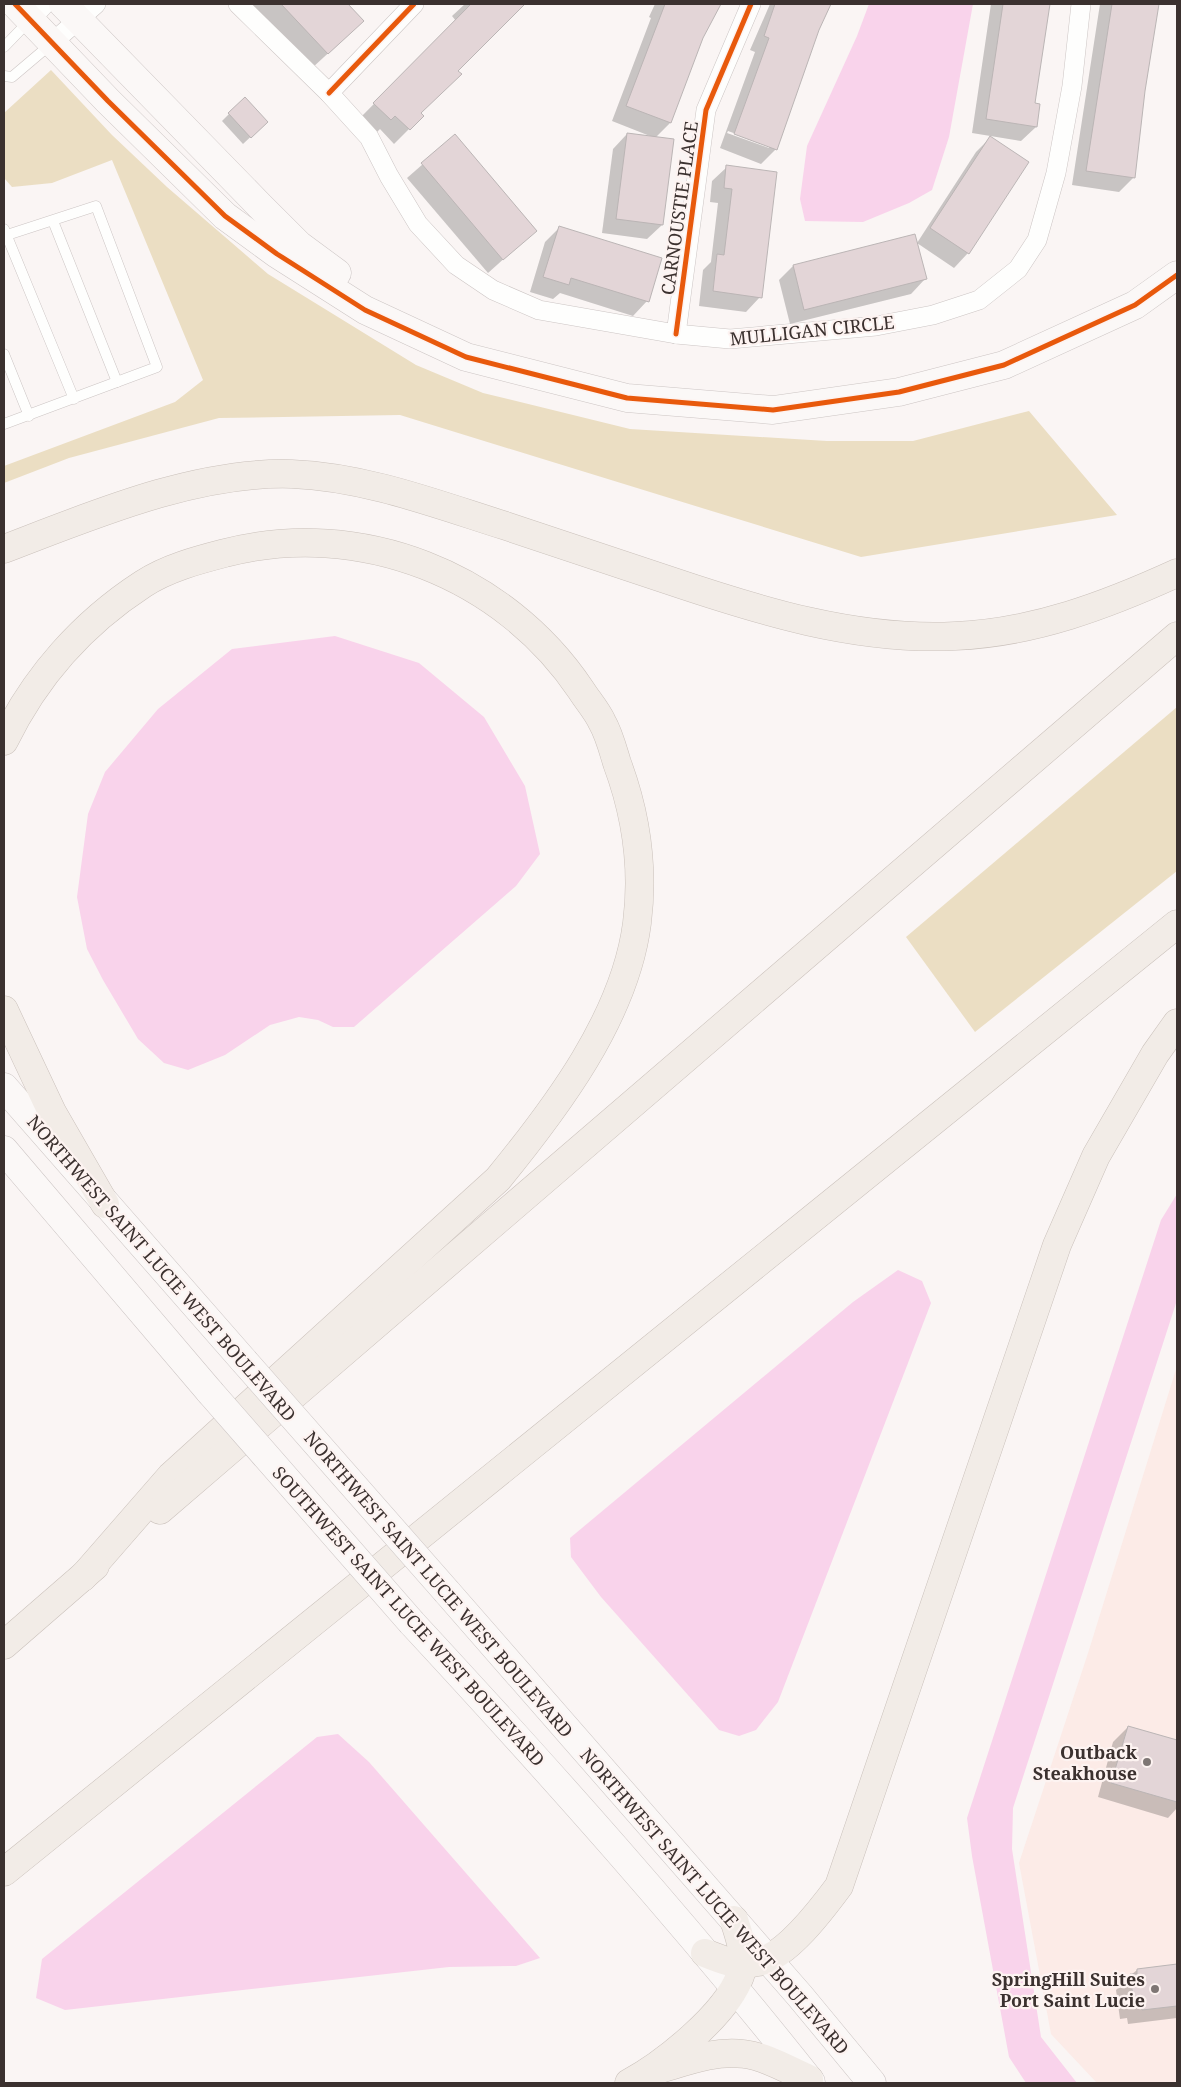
<svg xmlns="http://www.w3.org/2000/svg" width="1181" height="2087" viewBox="0 0 1181 2087" font-family="'Noto Serif',serif">
	<style>
		.built { fill: #fcebe7 }
		.green { fill: #ebdec3 }
		.water { fill: #f9d3eb }
		.shadow { fill: #0003; fill-rule: evenodd }
		.building { fill: #e3d5d7; stroke: #bbb5b5 }
		.lines { fill: none; stroke-linecap: round; stroke-linejoin: round }
		.lane-casing { stroke: #ccc5c4; stroke-width: 11 }
		.street-casing { stroke: #ccc5c4; stroke-width: 20 }
		.secondary-casing { stroke: #ccc5c4; stroke-width: 29 }
		.highway-casing { stroke: #cac1bb; stroke-width: 29 }
		.lane { stroke: #fefefd; stroke-width: 10 }
		.street { stroke: #fefefd; stroke-width: 19 }
		.secondary { stroke: #fbf8f7; stroke-width: 28 }
		.highway { stroke: #f2ece7; stroke-width: 28 }
		.secondary-bridge-casing { stroke: #ccc5c4; stroke-width: 29; stroke-linecap: butt }
		.secondary-bridge { stroke: #fbf8f7; stroke-width: 28 }
		.cycleway-casing { stroke: #fdf3f1; stroke-width: 8 }
		.cycleway { stroke: #e8590c; stroke-width: 5 }
		.poi-dot { fill: #7e7674; stroke: #fdf3f1; stroke-width: 2 }
		.labels { text-anchor: middle; dominant-baseline: central; stroke-width: 4.5; stroke-linejoin: round; paint-order: stroke }
		.street-label { font-size: 18px; fill: #3b312f; stroke: #fdf3f1 }
		.poi-label { font-size: 18px; font-weight: bold; fill: #3b312f; stroke: #fdf3f1; text-anchor: end }
	</style>
	<rect width="100%" height="100%" fill="#faf5f4"/>
	<path class="built" d="M 1177,1366 L 1177,2083 L 1097,2083 L 1051,2034 L 1019,1863 L 1089,1650 Z"/>
	<g class="green">
		<path d="M 51,70 L 112,135 L 167,187 L 268,274 L 416,365 L 483,393 L 630,429 L 827,441 L 913,441 L 1029,411 L 1117,515 L 861,557 L 400,415 L 219,418 L 69,458 L 4,483 L 4,466 L 175,402 L 203,380 L 112,160 L 52,183 L 12,187 L 4,178 L 4,113 Z"/>
		<path d="M 1177,707 L 1177,871 L 975,1032 L 906,937 Z"/>
	</g>
	<g class="water">
		<path d="M 869,4 L 973,4 L 949,137 L 932,190 L 909,203 L 863,222 L 805,221 L 800,199 L 807,146 L 857,36 Z"/>
		<path d="M 335,636 L 419,663 L 484,717 L 525,786 L 540,854 L 516,886 L 354,1027 L 333,1027 L 318,1020 L 299,1017 L 270,1025 L 225,1055 L 188,1070 L 164,1063 L 138,1039 L 103,980 L 87,949 L 77,897 L 88,814 L 105,772 L 158,709 L 232,649 Z"/>
		<path d="M 1177,1194 L 1177,1300 L 1013,1808 L 1012,1849 L 1041,2037 L 1077,2083 L 1026,2083 L 1009,2057 L 972,1856 L 967,1818 L 1161,1220 Z"/>
		<path d="M 898,1270 L 922,1281 L 931,1303 L 778,1702 L 756,1730 L 739,1736 L 719,1730 L 601,1597 L 571,1557 L 570,1538 L 853,1302 Z"/>
		<path d="M 338,1734 L 369,1762 L 540,1958 L 516,1966 L 449,1967 L 65,2010 L 36,1998 L 42,1959 L 317,1737 Z"/>
	</g>
	<g class="shadow">
		<path d="M 252,4 L 341,4 L 344,7 L 347,36 L 312,68 Z"/>
		<path d="M 465,4 L 523,4 L 456,71 L 420,113 L 422,116 L 394,144 L 380,129 L 376,133 L 360,118 L 456,21 L 452,16 Z"/>
		<path d="M 655,4 L 720,4 L 702,38 L 670,123 L 655,138 L 612,121 L 651,18 L 649,17 Z"/>
		<path d="M 770,4 L 830,4 L 818,29 L 776,149 L 761,164 L 720,148 L 755,52 L 750,50 ZM 728,131 L 769,146 L 769,148 L 727,133 Z"/>
		<path d="M 991,4 L 1049,4 L 1034,104 L 1036,127 L 1021,141 L 972,133 Z"/>
		<path d="M 1100,4 L 1158,4 L 1144,91 L 1134,177 L 1119,192 L 1072,185 Z"/>
		<path d="M 229,114 L 259,129 L 243,144 L 222,121 Z"/>
		<path d="M 627,134 L 673,140 L 662,225 L 647,239 L 602,233 L 613,149 Z"/>
		<path d="M 455,136 L 536,230 L 488,273 L 407,178 Z"/>
		<path d="M 990,138 L 968,253 L 954,268 L 917,243 L 976,152 Z"/>
		<path d="M 727,167 L 760,297 L 746,312 L 699,306 L 703,270 L 711,262 L 718,203 L 710,202 L 712,181 Z"/>
		<path d="M 559,228 L 647,301 L 633,316 L 560,293 L 553,299 L 530,292 L 545,242 Z"/>
		<path d="M 793,266 L 925,279 L 911,294 L 790,324 L 779,280 Z"/>
		<path d="M 1128,1727 L 1177,1742 L 1177,1808 L 1168,1818 L 1098,1797 L 1113,1742 Z"/>
		<path d="M 1177,1965 L 1177,2018 L 1128,2024 L 1127,2018 L 1120,2019 L 1116,1990 L 1131,1975 L 1137,1970 Z"/>
	</g>
	<g class="building">
		<path d="M 281,4 L 348,4 L 364,21 L 328,54 Z"/>
		<path d="M 471,4 L 525,4 L 458,71 L 462,74 L 421,113 L 424,116 L 410,130 L 395,116 L 391,120 L 373,103 Z"/>
		<path d="M 665,4 L 721,4 L 703,38 L 671,123 L 626,106 Z"/>
		<path d="M 775,4 L 831,4 L 819,30 L 777,150 L 734,134 L 769,38 L 764,36 Z"/>
		<path d="M 1003,4 L 1050,4 L 1035,103 L 1040,104 L 1037,127 L 986,119 Z"/>
		<path d="M 1112,4 L 1159,4 L 1145,91 L 1135,178 L 1086,171 Z"/>
		<path d="M 245,97 L 268,122 L 251,138 L 228,113 Z"/>
		<path d="M 627,133 L 674,139 L 663,225 L 616,219 Z"/>
		<path d="M 455,134 L 537,231 L 503,260 L 421,163 Z"/>
		<path d="M 990,136 L 1029,162 L 969,254 L 930,228 Z"/>
		<path d="M 726,165 L 777,172 L 762,298 L 713,291 L 717,254 L 724,255 L 732,189 L 724,188 Z"/>
		<path d="M 559,226 L 662,258 L 649,302 L 571,278 L 569,285 L 543,277 Z"/>
		<path d="M 915,234 L 927,279 L 804,310 L 793,265 Z"/>
		<path d="M 1128,1726 L 1177,1740 L 1177,1802 L 1111,1783 Z"/>
		<path d="M 1177,1964 L 1177,2006 L 1142,2010 L 1141,2004 L 1134,2005 L 1130,1974 L 1137,1974 L 1137,1969 Z"/>
	</g>
	<g class="lines">
		<g class="lane-casing">
			<g id="lane">
				<path d="M 4,47 L 30,20"/>
				<path d="M 4,76 L 12,77 L 51,44"/>
				<path d="M 53,221 L 117,382"/>
				<path d="M 4,229 L 74,399"/>
				<path d="M 4,236 L 96,206 L 157,367 L 4,424"/>
				<path d="M 4,354 L 29,416"/>
			</g>
		</g>
		<g class="street-casing">
			<g id="street">
				<path d="M 238,4 L 329,93 L 369,137 L 389,176 L 418,224 L 456,265 L 493,290 L 539,310 L 676,334 L 730,339 L 876,326 L 933,315 L 979,300 L 1018,269 L 1037,240 L 1056,173 L 1072,86 L 1081,4"/>
				<path d="M 30,20 L 45,4"/>
				<path d="M 52,43 L 96,4"/>
				<path d="M 329,93 L 414,4"/>
				<path d="M 676,334 L 706,110 L 751,4"/>
			</g>
		</g>
		<g class="secondary-casing">
			<g id="secondary">
				<path d="M 15,4 L 108,101 L 225,216 L 277,254 L 365,310 L 466,357 L 627,398 L 773,410 L 899,392 L 1004,365 L 1135,305 L 1177,275"/>
				<path d="M 63,4 L 260,206 L 299,245 L 337,273"/>
				<path d="M 4,1087 L 244,1361"/>
				<path d="M 4,1150 L 210,1392"/>
				<path d="M 447,1592 L 800,1996 L 872,2083"/>
				<path d="M 412,1623 C 550,1772 685,1923 811,2082"/>
			</g>
		</g>
		<g class="highway-casing">
			<g id="highway">
				<path d="M 4,549 C 93,515 196,471 292,474 C 366,477 436,504 506,526 C 560,544 614,562 668,580 C 760,611 856,641 955,636 C 1033,633 1107,605 1177,573"/>
				<path d="M 4,741 C 35,677 83,623 143,584 C 167,568 198,560 225,553 C 360,518 504,575 581,690 C 588,701 597,711 602,722 C 609,734 613,750 617,763 C 636,814 644,868 637,923 C 625,1017 556,1108 498,1179 L 171,1476 L 83,1577"/>
				<path d="M 4,1010 L 52,1112 L 105,1204"/>
				<path d="M 160,1510 L 1177,636"/>
				<path d="M 4,1645 L 95,1566"/>
				<path d="M 4,1872 L 1177,924"/>
				<path d="M 705,1953 C 722,1960 739,1967 758,1962 C 787,1956 822,1909 839,1886 L 1057,1245 L 1096,1156 L 1155,1054 L 1177,1023"/>
				<path d="M 660,2069 C 687,2061 716,2050 744,2054 C 767,2057 788,2070 809,2079"/>
				<path d="M 629,2083 C 664,2064 726,2015 740,1976 C 747,1958 740,1938 734,1920"/>
			</g>
		</g>
		<use href="#lane" class="lane"/>
		<use href="#street" class="street"/>
		<use href="#secondary" class="secondary"/>
		<use href="#highway" class="highway"/>
		<g class="secondary-bridge-casing">
			<g id="secondary-bridge">
				<path d="M 244,1361 L 447,1592"/>
				<path d="M 210,1392 L 412,1623"/>
			</g>
		</g>
		<use href="#secondary-bridge" class="secondary-bridge"/>
		<g class="cycleway-casing">
			<g id="cycleway">
				<path d="M 15,4 L 108,101 L 225,216 L 277,254 L 365,310 L 466,357 L 627,398 L 773,410 L 899,392 L 1004,365 L 1135,305 L 1177,275"/>
				<path d="M 329,93 L 414,4"/>
				<path d="M 676,334 L 706,110 L 751,4"/>
			</g>
		</g>
		<use href="#cycleway" class="cycleway"/>
	</g>
	<g class="poi-dot">
		<circle cx="1147" cy="1762" r="5"/>
		<circle cx="1155" cy="1989" r="5"/>
	</g>
	<g class="labels">
		<g class="street-label">
			<text transform="translate(679 208) rotate(-82)">CARNOUSTIE PLACE</text>
			<text transform="translate(812 330) rotate(-6)">MULLIGAN CIRCLE</text>
			<text transform="translate(162 1268) rotate(49)">NORTHWEST SAINT LUCIE WEST BOULEVARD</text>
			<text transform="translate(439 1584) rotate(49)">NORTHWEST SAINT LUCIE WEST BOULEVARD</text>
			<text transform="translate(409 1616) rotate(48)">SOUTHWEST SAINT LUCIE WEST BOULEVARD</text>
			<text transform="translate(715 1901) rotate(49)">NORTHWEST SAINT LUCIE WEST BOULEVARD</text>
		</g>
		<g class="poi-label">
			<text x="1137" y="1752">Outback<tspan x="1137" dy="21">Steakhouse</tspan></text>
			<text x="1145" y="1979">SpringHill Suites<tspan x="1145" dy="21">Port Saint Lucie</tspan></text>
		</g>
	</g>
	<rect width="1181" height="2087" fill="none" stroke="#3b312f" stroke-width="10"/>
</svg>
